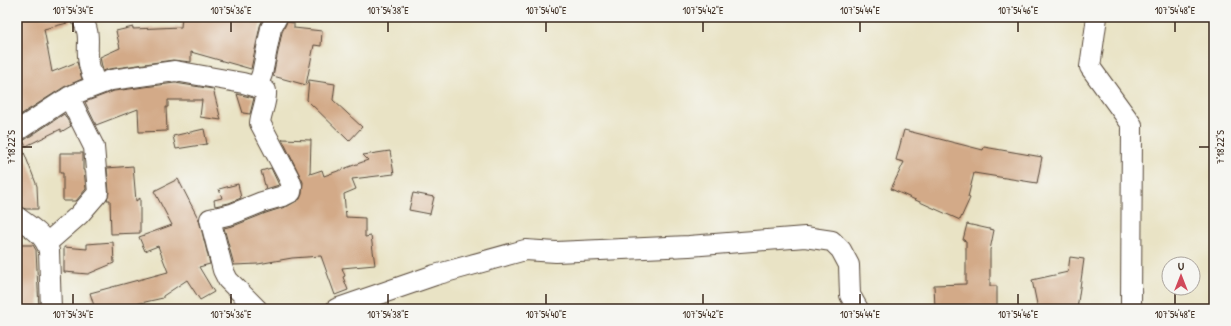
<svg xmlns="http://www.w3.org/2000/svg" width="1231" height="326" viewBox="0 0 1231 326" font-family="'Patrick Hand',sans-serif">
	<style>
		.building { fill: #d3aa88 }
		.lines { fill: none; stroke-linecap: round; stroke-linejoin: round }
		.minor-casing { stroke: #554637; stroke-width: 22 }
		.minor { stroke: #fff; stroke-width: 20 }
		.ticks { fill: none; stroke: #3b2a1e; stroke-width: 1.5 }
		.neatline { fill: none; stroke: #3b2a1e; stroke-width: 1.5 }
		.ticks-label { font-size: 10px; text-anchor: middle; fill: #3b2a1e }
	</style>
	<rect width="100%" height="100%" fill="#f6f6f2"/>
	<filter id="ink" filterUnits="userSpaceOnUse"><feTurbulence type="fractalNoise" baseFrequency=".025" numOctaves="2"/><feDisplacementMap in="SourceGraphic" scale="8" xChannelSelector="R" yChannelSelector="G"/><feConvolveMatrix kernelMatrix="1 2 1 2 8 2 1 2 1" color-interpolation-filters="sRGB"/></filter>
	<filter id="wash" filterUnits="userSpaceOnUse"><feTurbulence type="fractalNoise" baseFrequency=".012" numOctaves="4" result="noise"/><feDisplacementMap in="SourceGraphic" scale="16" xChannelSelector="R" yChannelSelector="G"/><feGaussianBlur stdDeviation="0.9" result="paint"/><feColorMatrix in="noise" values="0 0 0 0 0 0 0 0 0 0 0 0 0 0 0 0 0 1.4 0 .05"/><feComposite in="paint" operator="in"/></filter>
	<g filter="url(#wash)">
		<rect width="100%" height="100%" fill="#e9e3c5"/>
		<g id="blocks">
			<g class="building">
				<path d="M 17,17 L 70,17 L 71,22 L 44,29 L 52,72 L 77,62 L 82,79 L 64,87 L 17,117 Z"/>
				<path d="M 182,17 L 264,17 L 260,26 L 251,69 L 191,52 L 191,62 L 173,60 L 109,69 L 103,71 L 100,57 L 120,48 L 116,31 L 133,27 L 133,29 L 181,27 Z"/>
				<path d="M 287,22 L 294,23 L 294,28 L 322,31 L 321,46 L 314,45 L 306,85 L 273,76 L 282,32 Z"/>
				<path d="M 309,80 L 335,84 L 333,100 L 362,127 L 349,141 L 307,100 Z"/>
				<path d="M 175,83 L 213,89 L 221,120 L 200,117 L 202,100 L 168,100 L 168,107 L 166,107 L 167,131 L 139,132 L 138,109 L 96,125 L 85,102 L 114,91 Z"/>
				<path d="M 237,94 L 254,98 L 250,114 L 243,113 Z"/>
				<path d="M 64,114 L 71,126 L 61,132 L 61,129 L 26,146 L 23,141 Z"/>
				<path d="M 204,129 L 207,144 L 176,149 L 173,136 Z"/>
				<path d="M 904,130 L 983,150 L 984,147 L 1042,157 L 1037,183 L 974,173 L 968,197 L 970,198 L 960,220 L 891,189 L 904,162 L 896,160 Z"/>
				<path d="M 282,139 L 311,140 L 310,174 L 322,170 L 324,176 L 368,160 L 363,155 L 390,151 L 394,174 L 352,179 L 356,189 L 344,194 L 346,217 L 365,218 L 365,237 L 371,236 L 375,265 L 342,268 L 345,276 L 343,277 L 348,290 L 335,295 L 321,256 L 292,258 L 258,264 L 234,265 L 224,228 L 236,225 L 266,213 L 288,206 L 300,199 L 302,194 L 303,182 Z"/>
				<path d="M 17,142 L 20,142 L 37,186 L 38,209 L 26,209 L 17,206 Z"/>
				<path d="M 60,153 L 83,153 L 83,170 L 84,170 L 86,189 L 76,201 L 63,201 L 63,173 L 60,173 Z"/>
				<path d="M 133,166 L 136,201 L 140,198 L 140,233 L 111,234 L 110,200 L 107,200 L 109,192 L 107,168 Z"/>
				<path d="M 271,168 L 279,185 L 266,189 L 261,171 Z"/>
				<path d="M 178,179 L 199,220 L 210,264 L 199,267 L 214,292 L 200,300 L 187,280 L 163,296 L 163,298 L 114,309 L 95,309 L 90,293 L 168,272 L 158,246 L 145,251 L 139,237 L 172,225 L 154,191 Z"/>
				<path d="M 238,184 L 241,198 L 229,203 L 215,206 L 214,200 L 222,198 L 219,189 Z"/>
				<path d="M 413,193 L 434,197 L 430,214 L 409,210 Z"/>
				<path d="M 967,224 L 994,230 L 990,250 L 990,286 L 997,286 L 997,309 L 935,309 L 934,285 L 966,284 L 966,241 L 963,240 Z"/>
				<path d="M 113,242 L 114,263 L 88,274 L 64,272 L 64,247 L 87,249 L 87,244 Z"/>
				<path d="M 17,245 L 33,245 L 36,250 L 39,309 L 20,309 L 19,271 L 17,271 Z"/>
				<path d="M 1070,257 L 1084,259 L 1077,309 L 1038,309 L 1032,280 L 1068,272 Z"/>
			</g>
		</g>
	</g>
	<g filter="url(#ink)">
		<use href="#blocks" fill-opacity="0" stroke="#554637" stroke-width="1"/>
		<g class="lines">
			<g class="minor-casing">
				<g id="minor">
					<path d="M 81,17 C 93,36 85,44 89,64 C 90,71 94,78 96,85"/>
					<path d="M 1097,17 L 1090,67 L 1132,125 L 1131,309"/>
					<path d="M 17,131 L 61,102 L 77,93 L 111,80 L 175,71 L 243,83 L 257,87 L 262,74 L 271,28 L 277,17"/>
					<path d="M 17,217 C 30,227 45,234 49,251 L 51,309"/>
					<path d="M 47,243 L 79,215 L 98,193 L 94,147 L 69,97"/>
					<path d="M 257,309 L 228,280 L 223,270 L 210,219 L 232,214 L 262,202 L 283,196 L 291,192 L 292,186 L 289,178 L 260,123 C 261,112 267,102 266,91 L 257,87"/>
					<path d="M 336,309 L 435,275 L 525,250 L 556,252 L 689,246 L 805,237 L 832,241 L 841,250 L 849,265 L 850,295 L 858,309"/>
				</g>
			</g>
			<use href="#minor" class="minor"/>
		</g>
	</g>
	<path class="ticks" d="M 73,22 L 73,32M 231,22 L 231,32M 388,22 L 388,32M 546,22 L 546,32M 703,22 L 703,32M 860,22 L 860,32M 1018,22 L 1018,32M 1175,22 L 1175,32M 22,147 L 32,147M 1199,147 L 1209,147M 73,294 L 73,304M 231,294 L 231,304M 388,294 L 388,304M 546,294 L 546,304M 703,294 L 703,304M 860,294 L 860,304M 1018,294 L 1018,304M 1175,294 L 1175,304"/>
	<rect width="1231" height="326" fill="none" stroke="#f6f6f2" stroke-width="44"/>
	<g transform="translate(1181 276)"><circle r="19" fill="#f6f6f2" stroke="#aba49d"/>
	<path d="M0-3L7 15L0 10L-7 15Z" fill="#d1495b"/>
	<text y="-6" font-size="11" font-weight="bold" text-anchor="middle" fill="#3b2a1e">U</text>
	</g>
	<rect x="22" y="22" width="1187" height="282" class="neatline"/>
	<g class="ticks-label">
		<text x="73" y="14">107°54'34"E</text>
		<text x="231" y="14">107°54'36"E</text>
		<text x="388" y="14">107°54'38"E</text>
		<text x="546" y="14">107°54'40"E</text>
		<text x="703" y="14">107°54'42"E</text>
		<text x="860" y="14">107°54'44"E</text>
		<text x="1018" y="14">107°54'46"E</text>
		<text x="1175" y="14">107°54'48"E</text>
		<text transform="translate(11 147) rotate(-90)" y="4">7°18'22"S</text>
		<text transform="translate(1220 147) rotate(-90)" y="4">7°18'22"S</text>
		<text x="73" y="318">107°54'34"E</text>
		<text x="231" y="318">107°54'36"E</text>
		<text x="388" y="318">107°54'38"E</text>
		<text x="546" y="318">107°54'40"E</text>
		<text x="703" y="318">107°54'42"E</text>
		<text x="860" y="318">107°54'44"E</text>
		<text x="1018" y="318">107°54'46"E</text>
		<text x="1175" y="318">107°54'48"E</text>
	</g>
</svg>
